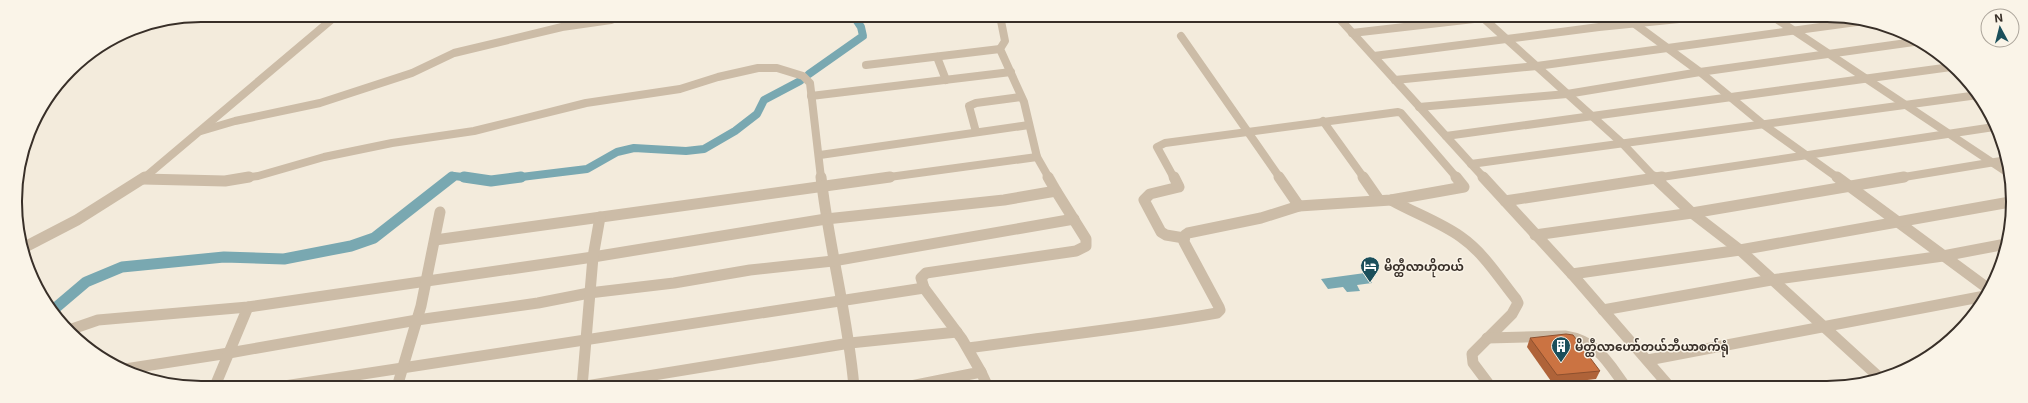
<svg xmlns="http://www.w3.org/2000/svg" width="2028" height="403" viewBox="0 0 2028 403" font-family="Inter,'Noto Sans Myanmar',sans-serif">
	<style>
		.water { fill: #79a8b1 }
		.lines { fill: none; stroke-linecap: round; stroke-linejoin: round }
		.canal-far1 { stroke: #79a8b1; stroke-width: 8 }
		.canal { stroke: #79a8b1; stroke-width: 11 }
		.minor-far1 { stroke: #ccbca7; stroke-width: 8 }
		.minor { stroke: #ccbca7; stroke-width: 11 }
		.wall { fill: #af6339 }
		.building { fill: #cb7342; stroke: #8e502e }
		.labels { text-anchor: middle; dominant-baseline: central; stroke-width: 3; stroke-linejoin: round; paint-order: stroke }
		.poi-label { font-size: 12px; font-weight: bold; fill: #382f28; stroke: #faf4e8; text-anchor: start }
		.rim { fill: none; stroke: #382f28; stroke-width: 2 }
	</style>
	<rect width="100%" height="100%" fill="#f3ebdc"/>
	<path class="water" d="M 1365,273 L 1372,283 L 1357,285 L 1360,291 L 1347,292 L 1343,287 L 1328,289 L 1321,279 Z"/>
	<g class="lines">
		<g class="canal-far1">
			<path d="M 809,74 L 863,36 L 861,27 L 855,18 L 857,16"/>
			<path d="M 451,178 L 454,176 L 471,178"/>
			<path d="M 513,178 L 587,169 L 617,152 L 634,148 L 686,151 L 704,149 L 735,131 L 757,114 L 764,100 L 800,81"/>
		</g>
		<g class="canal">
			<path d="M 464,177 L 491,181 L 521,177"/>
			<path d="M 53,310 L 86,282 L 122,267 L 224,257 L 284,259 L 351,246 L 374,238 L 452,177"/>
		</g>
		<g class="minor-far1">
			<path d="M 1000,16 L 1005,41 L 1000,49 L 1024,102 L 1037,157 L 1049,178"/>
			<path d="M 1337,16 L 1484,178"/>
			<path d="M 1481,16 L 1623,144 L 1655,178"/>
			<path d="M 1624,16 L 1700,72 L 1764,125 L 1838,178"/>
			<path d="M 1772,16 L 2008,173"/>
			<path d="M 1352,33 L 1500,16"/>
			<path d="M 1181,36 L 1280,178"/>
			<path d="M 1374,56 L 1599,27 L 1709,16"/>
			<path d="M 937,57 L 946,80"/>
			<path d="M 866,65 L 1000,49"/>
			<path d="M 1395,80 L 1537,66 L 1864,21"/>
			<path d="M 811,96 L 1011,72"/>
			<path d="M 1419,107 L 1567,94 L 1700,72 L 1921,41"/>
			<path d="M 1323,121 L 1364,178"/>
			<path d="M 201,131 L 235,121 L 320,103 L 412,73 L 454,53 L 562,27 L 611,20 L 624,15"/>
			<path d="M 976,132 L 969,106 L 976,103 L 1021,97"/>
			<path d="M 1446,136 L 1951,67"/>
			<path d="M 820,155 L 1029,125"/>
			<path d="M 1471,164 L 1978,95"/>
			<path d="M 144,178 L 337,15"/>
			<path d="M 243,178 L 258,176 L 324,157 L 392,143 L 474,131 L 586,103 L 680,89 L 718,77 L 758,68 L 777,68 L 803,76 L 810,83 L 821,178"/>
			<path d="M 882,178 L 1037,157"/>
			<path d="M 1174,178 L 1157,147 L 1165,143 L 1398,112 L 1401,113 L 1457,178"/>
			<path d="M 1655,178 L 1994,127"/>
			<path d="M 1898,178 L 2007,160"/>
		</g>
		<g class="minor">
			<path d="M 821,177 C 829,248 848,316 854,387"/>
			<path d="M 1048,177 L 1056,191"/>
			<path d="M 1174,177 L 1179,187 L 1150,194 L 1144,200 L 1161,232 L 1166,235 L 1184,238"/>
			<path d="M 1279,177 L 1299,206"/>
			<path d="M 1363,177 L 1379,200"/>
			<path d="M 1483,177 L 1572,274 L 1670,387"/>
			<path d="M 1654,177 L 1692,213 L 1740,250 L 1880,378"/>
			<path d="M 1837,177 L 1990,290"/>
			<path d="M 143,179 L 225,181 L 249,177"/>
			<path d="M 1391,200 C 1414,213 1440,222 1461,237 C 1484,253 1499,278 1516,299 L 1518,303 L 1512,314 L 1472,354 L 1473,363 L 1491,387"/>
			<path d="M 1505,201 L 1662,177"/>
			<path d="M 1535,235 L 1692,213 L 1904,177"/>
			<path d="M 435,240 L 890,177"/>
			<path d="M 23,248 L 77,220 L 145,177"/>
			<path d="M 1572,274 L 1740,250 L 2010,202"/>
			<path d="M 1603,310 L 1771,280 L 1943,256 L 2006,244"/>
			<path d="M 69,330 L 98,320 L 248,307 L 593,257 L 826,219 L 1004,200 L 1056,191 L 1086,239 L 1086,246 L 1076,251 L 926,273 L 921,278 L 924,288 L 962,339 L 981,372 L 906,387"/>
			<path d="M 1487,338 L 1565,336 C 1598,341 1608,363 1626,387"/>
			<path d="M 968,348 C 1051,336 1134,328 1217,313 L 1220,310 L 1219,307 L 1184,242 L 1185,235 L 1188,233 L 1261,218 L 1299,206 L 1391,200 L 1464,187 L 1456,177"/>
			<path d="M 1648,360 L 1985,296"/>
			<path d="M 125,369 L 229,353 L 417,320 L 538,303 L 589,293 L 674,283 L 750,270 L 833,261 L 1074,219"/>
			<path d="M 981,372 L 988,387"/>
			<path d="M 215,386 L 248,307"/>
			<path d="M 278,387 L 924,288"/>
			<path d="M 397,387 L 421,306 L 440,212"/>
			<path d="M 580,387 L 850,343 L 957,332"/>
			<path d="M 582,387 L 593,257 L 600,217"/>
		</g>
	</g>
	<path class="wall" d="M 1530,338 L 1600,371 L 1596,379 L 1553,384 L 1527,347 Z"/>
	<path class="building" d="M 1566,334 L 1573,335 L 1600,371 L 1557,375 L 1530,338 Z"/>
	<defs>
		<g id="hotel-pin" transform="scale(1)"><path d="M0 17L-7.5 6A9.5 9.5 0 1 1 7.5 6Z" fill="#1b4f5b" stroke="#faf4e8"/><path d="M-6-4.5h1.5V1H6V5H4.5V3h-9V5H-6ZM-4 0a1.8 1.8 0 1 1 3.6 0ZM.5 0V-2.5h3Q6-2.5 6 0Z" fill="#fff"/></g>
		<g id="building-pin" transform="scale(1)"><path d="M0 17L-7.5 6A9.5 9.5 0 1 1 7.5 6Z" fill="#1b4f5b" stroke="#faf4e8"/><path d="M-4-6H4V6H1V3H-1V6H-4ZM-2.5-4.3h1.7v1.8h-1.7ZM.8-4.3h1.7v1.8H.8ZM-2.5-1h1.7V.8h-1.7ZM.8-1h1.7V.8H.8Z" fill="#fff"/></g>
	</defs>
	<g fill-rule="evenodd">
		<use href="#hotel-pin" x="1370" y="266"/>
		<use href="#building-pin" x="1561" y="346"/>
	</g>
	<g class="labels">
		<g class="poi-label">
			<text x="1384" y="266">မိတ္ထီလာဟိုတယ်</text>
			<text x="1575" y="346">မိတ္ထီလာဟော်တယ်ဘီယာစက်ရုံ</text>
		</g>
	</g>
	<path d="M0 0H2028V403H0ZM201 22H1827A179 179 0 0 1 2006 201V202A179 179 0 0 1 1827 381H201A179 179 0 0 1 22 202V201A179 179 0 0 1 201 22Z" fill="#faf4e8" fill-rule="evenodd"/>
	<path class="rim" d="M201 22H1827A179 179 0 0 1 2006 201V202A179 179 0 0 1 1827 381H201A179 179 0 0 1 22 202V201A179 179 0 0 1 201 22Z"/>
	<g transform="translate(2000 28) rotate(353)"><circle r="19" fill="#faf4e8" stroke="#aca59b"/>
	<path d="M0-3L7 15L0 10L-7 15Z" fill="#1b4f5b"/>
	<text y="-6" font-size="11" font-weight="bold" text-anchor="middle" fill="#382f28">N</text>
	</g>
</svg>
